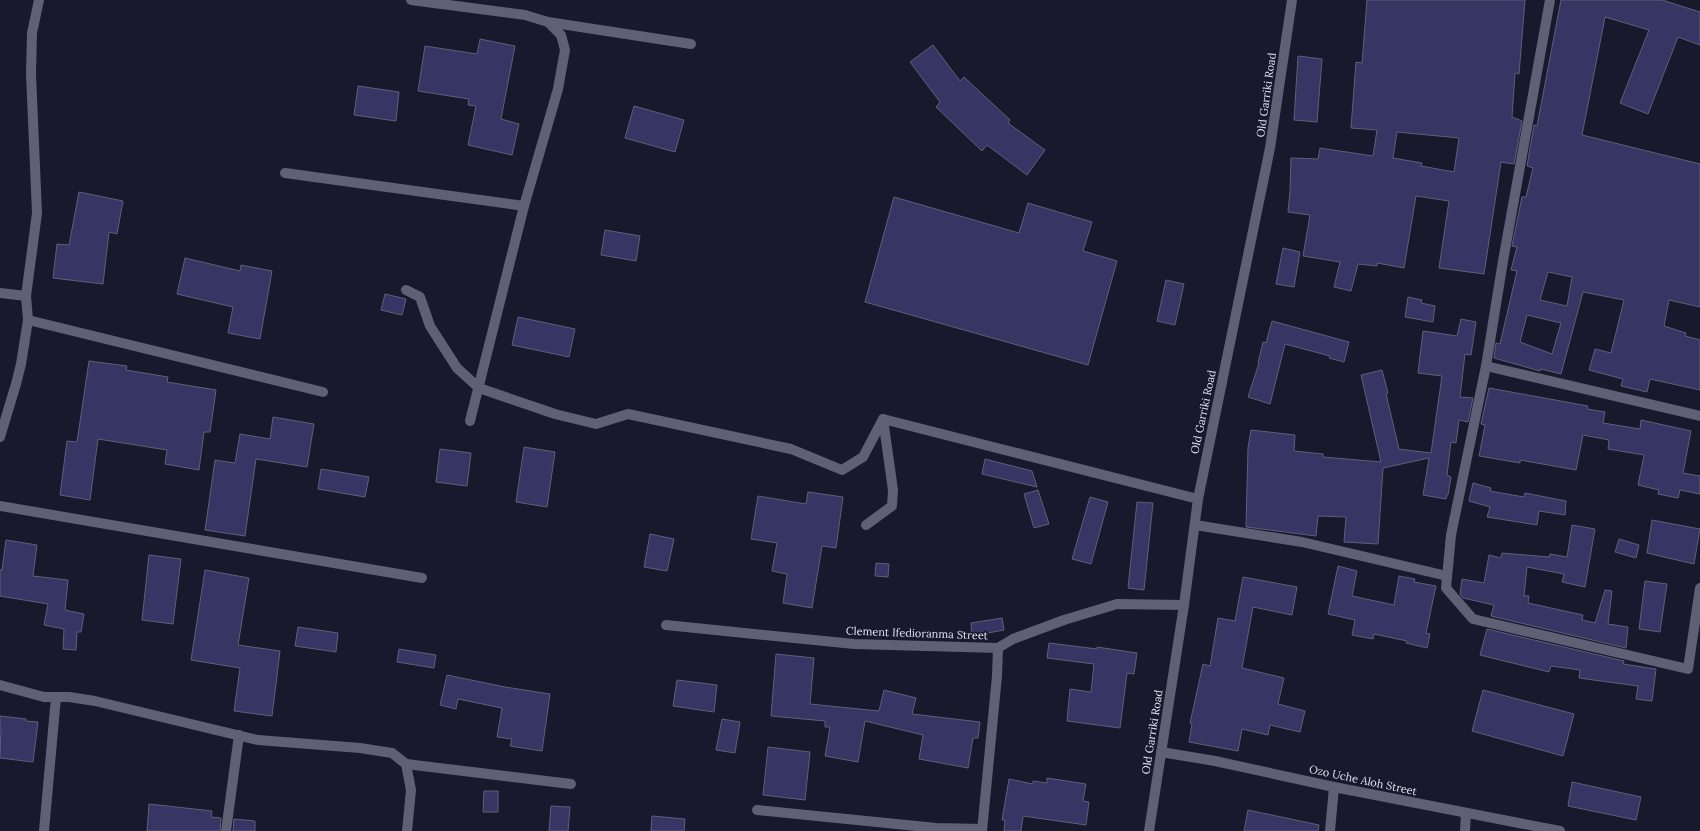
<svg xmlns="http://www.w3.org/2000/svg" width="1700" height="831" viewBox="0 0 1700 831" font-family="Lora,serif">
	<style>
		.building { fill: #373563; stroke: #5e5f78; fill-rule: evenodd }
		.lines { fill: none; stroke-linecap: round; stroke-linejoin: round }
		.minor { stroke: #5f5f76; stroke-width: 10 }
		.labels { text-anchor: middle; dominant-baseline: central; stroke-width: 3.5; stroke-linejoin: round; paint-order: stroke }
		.street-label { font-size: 11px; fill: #e0e1f0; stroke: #19192d }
	</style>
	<rect width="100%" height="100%" fill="#19192d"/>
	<g class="building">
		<path d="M 1367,0 L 1525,0 L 1519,74 L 1515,73 L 1512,117 L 1522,121 L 1514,164 L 1501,162 L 1484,274 L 1439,268 L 1449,201 L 1416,196 L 1404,268 L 1377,263 L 1377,266 L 1358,264 L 1351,291 L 1334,287 L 1340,262 L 1303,256 L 1310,215 L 1288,212 L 1290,191 L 1291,158 L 1318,159 L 1320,148 L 1373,156 L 1377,130 L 1351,128 L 1356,62 L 1362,63 ZM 1397,132 L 1459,138 L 1454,172 L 1421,166 L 1422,163 L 1393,158 Z"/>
		<path d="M 1561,0 L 1662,0 L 1700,12 L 1700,45 L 1678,37 L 1648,114 L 1620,103 L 1649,30 L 1605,17 L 1582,135 L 1700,164 L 1700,307 L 1669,300 L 1664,326 L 1686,333 L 1685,336 L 1700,340 L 1700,390 L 1650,379 L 1647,392 L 1621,386 L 1623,379 L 1589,370 L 1595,349 L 1611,353 L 1624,300 L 1583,292 L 1561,374 L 1541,369 L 1540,371 L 1494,358 L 1496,343 L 1500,344 L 1517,271 L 1511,270 L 1517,247 L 1512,246 L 1522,197 L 1526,197 L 1533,168 L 1527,166 L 1534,125 L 1537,126 ZM 1548,272 L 1572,277 L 1567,306 L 1540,300 ZM 1527,315 L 1561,323 L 1552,354 L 1520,342 Z"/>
		<path d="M 480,39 L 515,46 L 501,119 L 519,124 L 512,155 L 468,145 L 476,106 L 468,105 L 469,99 L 418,91 L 425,46 L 477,54 Z"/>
		<path d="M 933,45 L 960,81 L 964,77 L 1010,120 L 1008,123 L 1045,150 L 1027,175 L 987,145 L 982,151 L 936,107 L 940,102 L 910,62 Z"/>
		<path d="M 1298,56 L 1322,59 L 1317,122 L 1294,120 Z"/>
		<path d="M 358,86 L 399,92 L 396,121 L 354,115 Z"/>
		<path d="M 634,106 L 684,120 L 675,152 L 625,138 Z"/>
		<path d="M 79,192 L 123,201 L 117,234 L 109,232 L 103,284 L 53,278 L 57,244 L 69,245 Z"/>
		<path d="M 894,197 L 1019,233 L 1028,203 L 1092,222 L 1083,251 L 1117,261 L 1088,365 L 865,302 Z"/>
		<path d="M 605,230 L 640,236 L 636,261 L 601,255 Z"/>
		<path d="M 1283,248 L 1300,252 L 1294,287 L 1276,284 Z"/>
		<path d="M 185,258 L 240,271 L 241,265 L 272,271 L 260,339 L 228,333 L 233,307 L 177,294 Z"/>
		<path d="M 1166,280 L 1184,284 L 1175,325 L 1157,321 Z"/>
		<path d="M 385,294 L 406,299 L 402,315 L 381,310 Z"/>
		<path d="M 1408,297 L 1422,300 L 1421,303 L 1435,306 L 1433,322 L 1405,317 Z"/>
		<path d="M 518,317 L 575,329 L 569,357 L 512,345 Z"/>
		<path d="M 1461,319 L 1476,322 L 1471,355 L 1465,354 L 1460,397 L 1473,398 L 1468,422 L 1459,420 L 1456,443 L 1451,442 L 1447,475 L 1451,477 L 1448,495 L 1447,495 L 1446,499 L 1423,495 L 1429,458 L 1383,468 L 1378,544 L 1344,542 L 1346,517 L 1318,516 L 1316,536 L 1246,527 L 1248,448 L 1251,430 L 1295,435 L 1294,451 L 1323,454 L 1323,457 L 1381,462 L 1361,375 L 1382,370 L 1388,393 L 1386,394 L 1399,449 L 1431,453 L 1442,376 L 1418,373 L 1423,331 L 1457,336 Z"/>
		<path d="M 1272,321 L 1349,342 L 1344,362 L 1329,358 L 1330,356 L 1285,344 L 1270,404 L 1248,397 L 1259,363 L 1258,363 L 1263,342 L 1266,343 Z"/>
		<path d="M 89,361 L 127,366 L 126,370 L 168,377 L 167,382 L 216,390 L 210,432 L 204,432 L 199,470 L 165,464 L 167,450 L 98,439 L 90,500 L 60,495 L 67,441 L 77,442 Z"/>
		<path d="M 1489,388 L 1588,406 L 1587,409 L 1605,412 L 1603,423 L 1640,429 L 1641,420 L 1691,431 L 1683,473 L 1700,476 L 1700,494 L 1680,490 L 1678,498 L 1658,494 L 1659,490 L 1638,485 L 1644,455 L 1608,449 L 1609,440 L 1583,435 L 1576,470 L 1520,460 L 1520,463 L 1479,456 L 1485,425 L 1481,424 Z"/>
		<path d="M 273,417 L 314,424 L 307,467 L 256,459 L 245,536 L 205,530 L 215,460 L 235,463 L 240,434 L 270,439 Z"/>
		<path d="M 524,447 L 555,452 L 547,507 L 516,502 Z"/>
		<path d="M 440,449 L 471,453 L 467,486 L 436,482 Z"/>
		<path d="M 985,459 L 1032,471 L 1037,487 L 982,474 Z"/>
		<path d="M 321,469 L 369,477 L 365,497 L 318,489 Z"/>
		<path d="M 1473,483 L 1491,488 L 1490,491 L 1524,497 L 1525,493 L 1566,501 L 1565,515 L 1539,511 L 1537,525 L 1487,517 L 1490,507 L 1469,501 Z"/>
		<path d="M 1038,490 L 1049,524 L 1034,528 L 1024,494 Z"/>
		<path d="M 808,492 L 843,497 L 836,548 L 822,546 L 812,608 L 783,603 L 787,574 L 772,571 L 777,543 L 751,539 L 758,496 L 806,504 Z"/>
		<path d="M 1090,497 L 1108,502 L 1091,564 L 1072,559 Z"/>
		<path d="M 1137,502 L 1153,503 L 1144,590 L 1128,588 Z"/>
		<path d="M 1652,520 L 1700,529 L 1694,564 L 1647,553 Z"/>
		<path d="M 1572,525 L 1595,529 L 1585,587 L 1562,582 L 1564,574 L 1527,567 L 1524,596 L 1529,596 L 1528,603 L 1583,615 L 1582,620 L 1595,623 L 1605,590 L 1612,591 L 1608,624 L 1628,627 L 1626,648 L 1491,616 L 1494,605 L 1463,598 L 1460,594 L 1462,579 L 1484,583 L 1489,555 L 1501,558 L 1502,553 L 1549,557 L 1550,554 L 1567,557 Z"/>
		<path d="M 650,534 L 674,539 L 667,571 L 644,567 Z"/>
		<path d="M 1619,539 L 1639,545 L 1636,558 L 1615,552 Z"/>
		<path d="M 6,540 L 37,545 L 33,576 L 68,580 L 65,610 L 84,614 L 81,632 L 77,632 L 76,650 L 63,649 L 64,629 L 44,625 L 48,604 L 0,596 L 0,570 L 2,570 Z"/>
		<path d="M 149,555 L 181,559 L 173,624 L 142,620 Z"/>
		<path d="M 876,563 L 889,564 L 888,577 L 875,576 Z"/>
		<path d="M 1338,566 L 1357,571 L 1352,596 L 1394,605 L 1399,576 L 1415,579 L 1414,582 L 1436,586 L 1426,633 L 1430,634 L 1427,648 L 1406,643 L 1407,641 L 1374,634 L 1373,639 L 1352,635 L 1355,620 L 1328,614 Z"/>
		<path d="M 205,570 L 249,578 L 238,645 L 280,651 L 272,716 L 234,711 L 240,668 L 191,660 Z"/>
		<path d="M 1243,577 L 1297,587 L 1292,615 L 1253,607 L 1242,668 L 1284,678 L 1278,704 L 1305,711 L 1300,732 L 1270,725 L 1268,735 L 1242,729 L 1238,751 L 1189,742 L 1192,724 L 1190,723 L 1203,664 L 1210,666 L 1218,618 L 1235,621 Z"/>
		<path d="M 1645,581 L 1667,584 L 1660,632 L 1639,629 Z"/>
		<path d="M 1002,618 L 1004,630 L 972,636 L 971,623 Z"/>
		<path d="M 298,627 L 338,633 L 336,652 L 295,646 Z"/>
		<path d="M 1487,629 L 1624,661 L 1623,664 L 1656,669 L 1652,701 L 1636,699 L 1638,686 L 1579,678 L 1580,670 L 1551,666 L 1549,672 L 1480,655 Z"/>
		<path d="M 1049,643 L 1097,649 L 1097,647 L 1137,653 L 1134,674 L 1127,673 L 1120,728 L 1067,721 L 1070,689 L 1091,692 L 1094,664 L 1047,658 Z"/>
		<path d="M 399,649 L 436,655 L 434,668 L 397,662 Z"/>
		<path d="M 776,654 L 814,658 L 810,704 L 879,711 L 884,690 L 916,698 L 912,714 L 980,722 L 978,738 L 973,738 L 968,768 L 919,759 L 923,735 L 865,721 L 858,762 L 825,756 L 830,727 L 825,727 L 825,721 L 771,716 Z"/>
		<path d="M 447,675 L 505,687 L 550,694 L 542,751 L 510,746 L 512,739 L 497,737 L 502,708 L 458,699 L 456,709 L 440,705 Z"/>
		<path d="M 677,680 L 717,685 L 714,712 L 673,706 Z"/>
		<path d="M 1483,690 L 1574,714 L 1563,756 L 1472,731 Z"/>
		<path d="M 0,716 L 26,719 L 26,721 L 38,722 L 33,762 L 0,758 L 1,727 L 0,726 Z"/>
		<path d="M 722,719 L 740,722 L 735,753 L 716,750 Z"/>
		<path d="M 768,747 L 810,752 L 805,800 L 763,795 Z"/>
		<path d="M 1047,778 L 1086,784 L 1083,801 L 1089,802 L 1086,825 L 1023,816 L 1021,831 L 1004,831 L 1005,820 L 1002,820 L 1009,779 L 1033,784 L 1033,781 L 1047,783 Z"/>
		<path d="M 1572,782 L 1641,797 L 1636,820 L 1568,806 Z"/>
		<path d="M 484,791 L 498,791 L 498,812 L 483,812 Z"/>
		<path d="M 149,804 L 212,811 L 211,817 L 221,818 L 220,831 L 147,831 Z"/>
		<path d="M 551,806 L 570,807 L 568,831 L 549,831 Z"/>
		<path d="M 1248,810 L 1319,825 L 1318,831 L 1244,831 Z"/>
		<path d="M 652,816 L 685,819 L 684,831 L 651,831 Z"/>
		<path d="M 234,819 L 255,821 L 255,831 L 233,831 Z"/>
	</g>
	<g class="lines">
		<g class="minor">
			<path d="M 411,0 L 525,15 L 548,22 L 561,35 L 565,50 L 558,89 L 524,206 L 470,421"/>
			<path d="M 1550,0 L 1503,261 L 1486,366 L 1451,535 L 1446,588 L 1473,619 L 1688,669 L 1700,588"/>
			<path d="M 548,22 L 691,44"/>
			<path d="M 285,173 L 524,206"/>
			<path d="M 406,290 L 420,297 L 430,326 L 457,368 L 479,388 L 555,414 L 596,424 L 628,414 L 791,449 L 842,470 L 863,457 L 883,419 L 893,490 L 892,506 L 866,525"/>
			<path d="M 0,293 L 26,296"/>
			<path d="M 28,320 L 323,392"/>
			<path d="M 1486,366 L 1700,416"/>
			<path d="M 883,419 L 1198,499"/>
			<path d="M 0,437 L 16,384 L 21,364 L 28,320 L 26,296 L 37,213 L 31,74 L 32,33 L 39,0"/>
			<path d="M 0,506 L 422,578"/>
			<path d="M 1195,525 L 1302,542 L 1447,576"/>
			<path d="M 666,625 L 854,644 L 998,648 L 1013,639 L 1064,620 L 1117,604 L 1184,605"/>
			<path d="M 0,685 L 44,697 L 69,697 L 95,701 L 258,740 L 360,748 L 392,753 L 406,764 L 411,790 L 407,831"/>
			<path d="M 1161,752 L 1215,761 L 1334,787 L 1560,831"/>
			<path d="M 406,764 L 571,784"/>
			<path d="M 757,810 L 936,828 L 982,829"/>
			<path d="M 44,831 L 56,697"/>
			<path d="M 226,831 L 239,735"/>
			<path d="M 982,831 L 997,676 L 998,648"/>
			<path d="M 1149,831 L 1184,605 L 1198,499 L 1270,148 L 1292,0"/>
			<path d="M 1330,831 L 1334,787"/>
			<path d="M 1465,831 L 1466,813"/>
		</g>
	</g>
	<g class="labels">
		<g class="street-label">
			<text transform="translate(1266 95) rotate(-82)">Old Garriki Road</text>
			<text transform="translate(1203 412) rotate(-78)">Old Garriki Road</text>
			<text transform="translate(917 633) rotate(2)">Clement Ifedioranma Street</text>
			<text transform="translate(1152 732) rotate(-81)">Old Garriki Road</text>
			<text transform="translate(1363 780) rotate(12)">Ozo Uche Aloh Street</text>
		</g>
	</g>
</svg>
